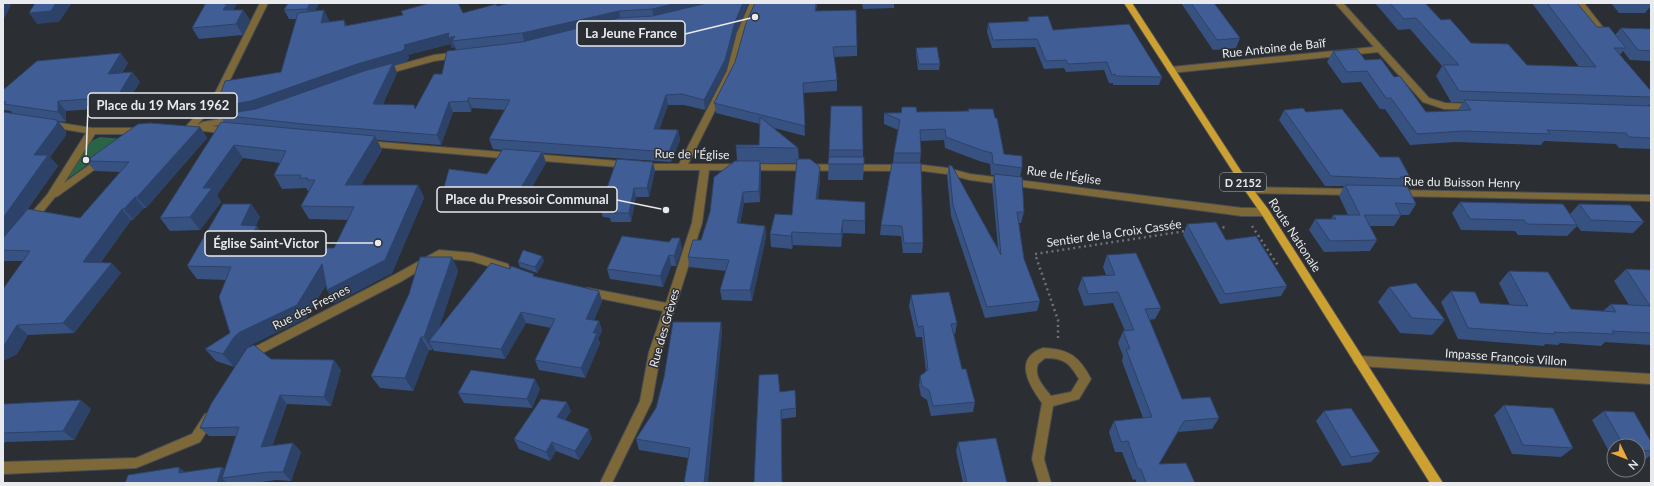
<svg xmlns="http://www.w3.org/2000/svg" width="1654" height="486" viewBox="0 0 1654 486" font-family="Lato,sans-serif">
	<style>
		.green { fill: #296446 }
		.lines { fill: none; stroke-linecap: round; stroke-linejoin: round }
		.minor-casing { stroke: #494c50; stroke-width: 2 }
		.major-casing { stroke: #494c50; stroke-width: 2 }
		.path { stroke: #6f7175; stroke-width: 2.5; stroke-dasharray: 2 3.5; stroke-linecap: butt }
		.minor { fill: #7d6839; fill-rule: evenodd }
		.major { fill: #cca132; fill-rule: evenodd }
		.wall { fill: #375180; fill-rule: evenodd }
		.shaded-wall { fill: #2d4268 }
		.building { fill: #405e95; stroke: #2d4268 }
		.labels { text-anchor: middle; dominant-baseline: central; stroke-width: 3; stroke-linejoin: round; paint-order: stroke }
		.shield { fill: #2b2e32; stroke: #afb2b5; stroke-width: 1 }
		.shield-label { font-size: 11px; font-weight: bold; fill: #e8eaed }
		.street-label { font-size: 12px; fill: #e8eaed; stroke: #2b2e32 }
		.leader { fill: none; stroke: #e8eaed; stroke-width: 1.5 }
		.callout-dot { fill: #e8eaed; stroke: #2b2e32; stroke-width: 1.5 }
		.callout { fill: #2b2e32; stroke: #e8eaed; stroke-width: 1.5 }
		.callout-label { font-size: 13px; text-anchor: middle; font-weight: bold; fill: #e8eaed }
	</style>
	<rect width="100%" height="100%" fill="#2b2e32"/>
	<path class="green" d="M 100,137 L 124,139 L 66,180 L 91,141 Z"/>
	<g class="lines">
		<g class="minor-casing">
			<g id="minor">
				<path d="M 260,3 L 268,3 L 220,100 L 197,125 L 203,122 L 237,116 L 241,119 L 237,122 L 212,126 L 232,129 L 233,131 L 232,133 L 229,134 L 187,129 L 186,127 L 187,125 L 212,99 Z"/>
				<path d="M 750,3 L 758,3 L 745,33 L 735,71 L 688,164 L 923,165 L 947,168 L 970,174 L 1242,208 L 1265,208 L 1270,212 L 1265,216 L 1242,216 L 970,180 L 947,174 L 923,171 L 709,170 L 702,223 L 661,352 L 652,401 L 612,483 L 600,483 L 640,401 L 649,352 L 663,311 L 588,296 L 584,295 L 583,292 L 584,289 L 588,288 L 666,303 L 692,223 L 700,170 L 655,170 L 532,160 L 527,157 L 532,154 L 655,164 L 679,164 L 727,71 L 737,33 Z"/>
				<path d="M 1335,3 L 1343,3 L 1429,98 L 1445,103 L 1473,104 L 1476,105 L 1477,107 L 1476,109 L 1444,109 L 1423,102 L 1378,52 L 1171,73 L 1167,70 L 1171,67 L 1374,47 Z"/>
				<path d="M 1576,3 L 1584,3 L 1609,35 L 1609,39 L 1603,39 Z"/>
				<path d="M 459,52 L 463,55 L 462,57 L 434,61 L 383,75 L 379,72 L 380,70 L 434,55 Z"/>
				<path d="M 48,121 L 92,128 L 142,128 L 146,131 L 142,134 L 95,134 L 64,183 L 99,158 L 105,158 L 107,160 L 105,162 L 58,196 L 55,197 L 33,224 L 27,224 L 25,221 L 27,218 L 47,195 L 86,133 L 45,126 L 44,124 Z"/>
				<path d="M 367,141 L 512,153 L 517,156 L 512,159 L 364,146 L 362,144 Z"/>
				<path d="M 1249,187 L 1355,189 L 1360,192 L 1355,195 L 1249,193 L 1244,190 Z"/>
				<path d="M 1397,190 L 1651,195 L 1651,201 L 1397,196 L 1392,193 Z"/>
				<path d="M 439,250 L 472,253 L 508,264 L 509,267 L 508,270 L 504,271 L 472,261 L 440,258 L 402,281 L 253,358 L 249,360 L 245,358 L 243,355 L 245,352 L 394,275 Z"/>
				<path d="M 1043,348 C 1069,349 1079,356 1091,379 L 1079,399 L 1053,406 L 1044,459 L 1051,483 L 1039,483 L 1032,459 L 1042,403 C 1030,386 1012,359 1043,348 ZM 1045,358 C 1065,358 1069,363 1079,379 L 1071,392 L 1051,396 C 1044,387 1033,376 1038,364 Z"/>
				<path d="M 1359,356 L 1651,374 L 1651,384 L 1359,366 L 1355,364 L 1353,361 L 1355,358 Z"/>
				<path d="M 209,413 L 213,414 L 215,418 L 200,442 L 136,468 L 3,474 L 3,462 L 136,458 L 192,434 L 205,414 Z"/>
			</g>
		</g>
		<g class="major-casing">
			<path id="major" d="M 1124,3 L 1132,3 L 1252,188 L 1268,209 L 1443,483 L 1430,483 L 1262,215 L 1246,192 Z"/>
		</g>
		<g class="path">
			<path d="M 1252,226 L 1279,267"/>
			<path d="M 1217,228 L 1228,227"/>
			<path d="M 1058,338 L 1058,320 L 1035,254 L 1186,231"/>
		</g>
		<use href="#minor" class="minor"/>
		<use href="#major" class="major"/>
	</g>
	<g class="wall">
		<path d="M 203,3 L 237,3 L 233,10 L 243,10 L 250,20 L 243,35 L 199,39 L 192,28 L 205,5 L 204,5 Z"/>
		<path d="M 288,3 L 319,3 L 315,11 L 329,20 L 328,22 L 344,20 L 347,26 L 463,13 L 510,3 L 748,3 L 736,32 L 726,70 L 705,110 L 684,105 L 668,105 L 659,129 L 678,130 L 680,140 L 671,162 L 543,153 L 546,163 L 519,209 L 480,203 L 479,202 L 449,198 L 444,187 L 487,174 L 502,150 L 493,149 L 489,139 L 505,110 L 472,108 L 471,112 L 453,112 L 441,145 L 377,140 L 382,150 L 361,185 L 418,185 L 424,198 L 392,273 L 335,303 L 327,290 L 326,285 L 306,318 L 251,345 L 245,349 L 234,367 L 216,361 L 205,349 L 230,333 L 226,280 L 197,279 L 187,266 L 251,204 L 260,217 L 255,226 L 266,240 L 262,248 L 334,248 L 348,220 L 309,219 L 301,206 L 309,191 L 308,191 L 306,188 L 282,189 L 274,175 L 280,163 L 243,158 L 217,195 L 221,202 L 200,230 L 170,231 L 160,218 L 224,122 L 219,115 L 221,115 L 216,107 L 281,72 L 297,19 L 289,19 L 284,10 ZM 450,44 L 452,48 L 455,47 L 456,50 L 442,74 L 415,108 L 383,104 L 397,73 L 394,65 L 406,62 L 409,58 L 408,55 Z"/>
		<path d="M 755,3 L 817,3 L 816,11 L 857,46 L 857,56 L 834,57 L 837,80 L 837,91 L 803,93 L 805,136 L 774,128 L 798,148 L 799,159 L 820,167 L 820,180 L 818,199 L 865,221 L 865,234 L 843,233 L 841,247 L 793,245 L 792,249 L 771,247 L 770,234 L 792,215 L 797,163 L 760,163 L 761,172 L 760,202 L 744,203 L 740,224 L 765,226 L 766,237 L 752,301 L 722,300 L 720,290 L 726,271 L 689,267 L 688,257 L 701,240 L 737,161 L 736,145 L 759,145 L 760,124 L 716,113 L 714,103 L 735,62 Z"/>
		<path d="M 862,3 L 894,3 L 894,8 L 863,9 Z"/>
		<path d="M 1181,3 L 1214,3 L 1240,38 L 1236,48 L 1213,50 Z"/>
		<path d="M 1375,3 L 1425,3 L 1441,20 L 1471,43 L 1527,65 L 1579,67 L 1532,3 L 1577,3 L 1597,27 L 1615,35 L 1621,28 L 1651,29 L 1651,62 L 1650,61 L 1630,60 L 1623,51 L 1620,55 L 1651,91 L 1651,103 L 1648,106 L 1651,106 L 1651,149 L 1619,148 L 1616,144 L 1544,141 L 1541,145 L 1456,142 L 1410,145 L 1385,109 L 1380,109 L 1361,82 L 1342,83 L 1327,62 L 1333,51 L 1365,60 L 1394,77 L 1426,112 L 1457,111 L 1463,102 L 1451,102 L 1436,76 L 1442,66 L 1410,29 L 1398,30 Z"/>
		<path d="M 1611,3 L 1651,3 L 1651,6 L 1645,13 L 1619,13 Z"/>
		<path d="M 1028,17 L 1053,30 L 1162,77 L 1159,85 L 1113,85 L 1113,83 L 1109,83 L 1104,70 L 1066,72 L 1064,68 L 1044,69 L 1035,47 L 992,48 L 987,32 L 988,23 L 1027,21 Z"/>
		<path d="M 916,48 L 940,64 L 939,70 L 918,70 L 916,54 Z"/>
		<path d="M 128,63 L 122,73 L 132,72 L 140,82 L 124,107 L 66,111 L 66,122 L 58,121 L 66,131 L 66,135 L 50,157 L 58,166 L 27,210 L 80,218 L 120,172 L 95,171 L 86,161 L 200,127 L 207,138 L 146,208 L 144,208 L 133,220 L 131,220 L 101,262 L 121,273 L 74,333 L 28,335 L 17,354 L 3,361 L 3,289 L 23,261 L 3,261 L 3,112 L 12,114 L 11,111 L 3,110 L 3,90 Z"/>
		<path d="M 968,109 L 1004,154 L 1022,168 L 1020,177 L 1024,212 L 1021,223 L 1019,223 L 1024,259 L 1040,301 L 1037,311 L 985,318 L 951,216 L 947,176 L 949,165 L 998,248 L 992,184 L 994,175 L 991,175 L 990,164 L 979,161 L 945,148 L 944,140 L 920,141 L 921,153 L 920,163 L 923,243 L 922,253 L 903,253 L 901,236 L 880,235 L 881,225 L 893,163 L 894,153 L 898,130 L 884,124 L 884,113 L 968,111 Z"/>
		<path d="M 1284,110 L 1306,112 L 1380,157 L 1410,177 L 1404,186 L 1416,204 L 1409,215 L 1401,215 L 1394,226 L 1370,226 L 1377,240 L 1370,251 L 1324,252 L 1309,230 L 1315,219 L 1331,219 L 1333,215 L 1348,215 L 1339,196 L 1344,186 L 1325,186 L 1279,120 Z"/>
		<path d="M 829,150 L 863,150 L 863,157 L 864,164 L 863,180 L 828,180 Z"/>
		<path d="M 653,162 L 655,171 L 649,197 L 636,197 L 631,222 L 611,222 L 610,218 L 603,217 L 600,208 Z"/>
		<path d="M 1460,202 L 1570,214 L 1579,204 L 1644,222 L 1633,233 L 1581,231 L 1577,226 L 1567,236 L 1518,235 L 1515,231 L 1461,230 L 1452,213 Z"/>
		<path d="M 1187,224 L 1226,240 L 1287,286 L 1281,296 L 1220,304 L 1183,235 Z"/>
		<path d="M 682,249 L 676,266 L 671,266 L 663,287 L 610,279 L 607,269 Z"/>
		<path d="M 1107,255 L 1161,308 L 1155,319 L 1149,320 L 1182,399 L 1219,418 L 1212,429 L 1178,432 L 1159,464 L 1195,483 L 1137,483 L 1135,479 L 1133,480 L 1122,452 L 1115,452 L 1109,432 L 1114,421 L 1143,418 L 1122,361 L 1123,356 L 1118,343 L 1123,331 L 1125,331 L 1113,303 L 1084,306 L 1078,289 L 1082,277 L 1106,275 L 1103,267 Z"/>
		<path d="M 542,256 L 544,261 L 537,273 L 520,267 L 518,262 Z"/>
		<path d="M 452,257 L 458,271 L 439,328 L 534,276 L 599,291 L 602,301 L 594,320 L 599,321 L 602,331 L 598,339 L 600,343 L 585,378 L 539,370 L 535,360 L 551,328 L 526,323 L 505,359 L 434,351 L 432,348 L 432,350 L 429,350 L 413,391 L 380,388 L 371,376 Z"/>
		<path d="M 1626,269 L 1651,270 L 1651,345 L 1605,342 L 1601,346 L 1560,343 L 1558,345 L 1545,344 L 1544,346 L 1458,339 L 1441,302 L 1451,291 L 1480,303 L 1510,305 L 1499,283 L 1509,271 L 1571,309 L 1603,311 L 1611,304 L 1629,305 L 1614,281 Z"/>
		<path d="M 1389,287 L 1445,320 L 1432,335 L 1400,333 L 1378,302 Z"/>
		<path d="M 911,295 L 957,323 L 955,334 L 954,334 L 962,369 L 975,402 L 973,412 L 931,416 L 927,400 L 921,396 L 919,386 L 920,376 L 926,372 L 922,337 L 916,337 L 909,306 Z"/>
		<path d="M 721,322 L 722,333 L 688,458 L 639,450 L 636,439 Z"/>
		<path d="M 271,359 L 334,360 L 341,370 L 331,406 L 287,404 L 272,446 L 293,443 L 301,452 L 291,481 L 276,480 L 255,483 L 125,483 L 185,472 L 222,467 L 225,469 L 236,436 L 209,436 L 200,428 Z"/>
		<path d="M 540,389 L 532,408 L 464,403 L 458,393 Z"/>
		<path d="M 780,392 L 796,408 L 796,417 L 782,419 L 782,483 Z"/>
		<path d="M 3,404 L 91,409 L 74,440 L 5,442 L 4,444 L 3,444 Z"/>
		<path d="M 1504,405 L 1573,448 L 1561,457 L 1512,454 L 1494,415 Z"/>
		<path d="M 571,411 L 565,420 L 592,439 L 579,460 L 556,451 L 550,461 L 519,449 L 514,439 Z"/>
		<path d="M 1324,411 L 1380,452 L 1371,462 L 1342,466 L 1316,421 Z"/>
		<path d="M 1604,411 L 1651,442 L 1651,455 L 1643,461 L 1638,461 L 1638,446 L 1614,446 L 1614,459 L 1613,459 L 1592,420 Z"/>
		<path d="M 958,442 L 1007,483 L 963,483 L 956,451 Z"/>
	</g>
	<g class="shaded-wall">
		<path d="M 3,3 L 10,3 L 11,5 L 3,21 Z"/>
		<path d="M 56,3 L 72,3 L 59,22 L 37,24 L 29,13 Z"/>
		<path d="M 225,3 L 237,3 L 232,12 L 223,10 Z"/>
		<path d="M 310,3 L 319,3 L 311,18 L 307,9 Z"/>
		<path d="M 677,3 L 716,3 L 654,20 L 652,9 Z"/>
		<path d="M 743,3 L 748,3 L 736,32 L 726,70 L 705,110 L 704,100 L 735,22 Z"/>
		<path d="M 243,10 L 250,20 L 243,35 L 236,24 Z"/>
		<path d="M 324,10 L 329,20 L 326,33 L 321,23 Z"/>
		<path d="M 619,11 L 621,22 L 525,44 L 522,33 Z"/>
		<path d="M 344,20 L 349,30 L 345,26 Z"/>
		<path d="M 449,33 L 455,36 L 452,41 L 455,47 L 452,48 L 450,44 L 408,55 L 409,58 L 406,62 L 394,65 L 397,73 L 378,114 L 258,112 L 221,115 L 216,107 L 404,45 Z"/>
		<path d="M 121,53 L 128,63 L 116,84 L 108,74 Z"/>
		<path d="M 132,72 L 140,82 L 124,107 L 117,97 Z"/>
		<path d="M 666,95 L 668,105 L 656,140 L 654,129 Z"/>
		<path d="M 468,98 L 472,108 L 471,112 L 468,101 Z"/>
		<path d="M 58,101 L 66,111 L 66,122 L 58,112 Z"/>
		<path d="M 449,102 L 453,112 L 441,145 L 437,135 Z"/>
		<path d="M 57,120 L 66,131 L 66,135 L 50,157 L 58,166 L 3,243 L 3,218 L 34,155 Z"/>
		<path d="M 200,127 L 207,138 L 146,208 L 137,197 Z"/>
		<path d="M 678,130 L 680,140 L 671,162 L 669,152 Z"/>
		<path d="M 375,136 L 382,150 L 353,199 L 345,185 Z"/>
		<path d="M 234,145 L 243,158 L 217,195 L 221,202 L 200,230 L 190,217 L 203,188 Z"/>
		<path d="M 542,152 L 546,163 L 519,209 L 515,198 Z"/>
		<path d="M 760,161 L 761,172 L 760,202 L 759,191 Z"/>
		<path d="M 653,162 L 655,171 L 649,197 L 647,188 Z"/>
		<path d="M 820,167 L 820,180 L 816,212 L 816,199 Z"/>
		<path d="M 418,185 L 424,198 L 392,273 L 335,303 L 327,290 Z"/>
		<path d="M 634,188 L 636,197 L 631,222 L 629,213 Z"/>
		<path d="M 743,192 L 744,203 L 738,234 L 737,223 Z"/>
		<path d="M 135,197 L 144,208 L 133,220 L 124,209 Z"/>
		<path d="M 251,204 L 260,217 L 250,238 L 241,225 Z"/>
		<path d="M 122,209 L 131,220 L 94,272 L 83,262 Z"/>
		<path d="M 843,220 L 843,233 L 841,247 L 841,234 Z"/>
		<path d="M 257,226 L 266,240 L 255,261 L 245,247 Z"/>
		<path d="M 765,226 L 766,237 L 752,301 L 750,290 Z"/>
		<path d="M 792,232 L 793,245 L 792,249 L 791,236 Z"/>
		<path d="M 680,238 L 682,249 L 676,266 L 674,256 Z"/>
		<path d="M 669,255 L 671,266 L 663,287 L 660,276 Z"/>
		<path d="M 542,256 L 544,261 L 537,273 L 535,267 Z"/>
		<path d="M 452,257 L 458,271 L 435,341 L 429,341 L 432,348 L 432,350 L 424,337 Z"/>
		<path d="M 112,263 L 121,273 L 74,333 L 63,323 Z"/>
		<path d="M 322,264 L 330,277 L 306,318 L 251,345 L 245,349 L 234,367 L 223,354 L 234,337 Z"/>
		<path d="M 599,291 L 602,301 L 590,329 L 586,319 Z"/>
		<path d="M 521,312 L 526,323 L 505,359 L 501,349 Z"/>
		<path d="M 599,321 L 602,331 L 598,339 L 600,343 L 585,378 L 581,368 L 593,333 Z"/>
		<path d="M 721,322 L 722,333 L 708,483 L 704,483 Z"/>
		<path d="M 17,325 L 28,335 L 17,354 L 3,361 L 3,345 Z"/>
		<path d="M 421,337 L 429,350 L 413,391 L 405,378 Z"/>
		<path d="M 334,360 L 341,370 L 331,406 L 324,397 Z"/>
		<path d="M 535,379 L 540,389 L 532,408 L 527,399 Z"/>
		<path d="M 280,395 L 287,404 L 269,456 L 261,447 Z"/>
		<path d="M 81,400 L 91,409 L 74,440 L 63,431 Z"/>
		<path d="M 567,402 L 571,411 L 561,427 L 557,417 Z"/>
		<path d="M 781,410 L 782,419 L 782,483 Z"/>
		<path d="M 589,429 L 592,439 L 579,460 L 575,451 Z"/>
		<path d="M 552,442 L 556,451 L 550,461 L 546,452 Z"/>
		<path d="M 293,443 L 301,452 L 291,481 L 283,472 Z"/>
		<path d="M 179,467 L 190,476 L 179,473 Z"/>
		<path d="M 222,467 L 232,476 L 222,478 L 227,483 L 217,483 Z"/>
	</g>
	<g class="building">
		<path d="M 35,3 L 56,3 L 51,11 L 29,13 Z"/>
		<path d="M 206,3 L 225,3 L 224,4 L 227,4 L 223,10 L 243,10 L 236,24 L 192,28 Z"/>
		<path d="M 288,3 L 310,3 L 307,9 L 284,10 Z"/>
		<path d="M 430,3 L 458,3 L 463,13 L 496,4 L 497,6 L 510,3 L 677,3 L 652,9 L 619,11 L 522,33 L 452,41 L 455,36 L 448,38 L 449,33 L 404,45 L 405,48 L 402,51 L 357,64 L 251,101 L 216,107 L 225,81 L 281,72 L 298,13 L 324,10 L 321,23 L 344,20 L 345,26 L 403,15 L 401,11 Z"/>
		<path d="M 707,3 L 743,3 L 735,22 L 725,60 L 704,100 L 682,94 L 666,95 L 654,129 L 678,130 L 669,152 L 489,139 L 510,100 L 468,98 L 468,101 L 449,102 L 437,135 L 313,125 L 219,115 L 256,109 L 364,71 L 393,63 L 373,104 L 414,105 L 415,109 L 434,74 L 442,74 L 447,51 L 522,42 L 619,18 L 653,16 Z"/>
		<path d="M 755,3 L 816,3 L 815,11 L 856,10 L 857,46 L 833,47 L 837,80 L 803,83 L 805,126 L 714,103 L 735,62 L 746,23 Z"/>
		<path d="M 1191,3 L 1214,3 L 1240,38 L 1217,40 Z"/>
		<path d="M 1390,3 L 1425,3 L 1441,20 L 1450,19 L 1471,43 L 1508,44 L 1527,65 L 1596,67 L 1547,3 L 1577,3 L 1597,27 L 1609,27 L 1626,48 L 1614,48 L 1651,91 L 1651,97 L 1459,91 L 1443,65 L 1459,65 L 1416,18 L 1404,19 Z"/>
		<path d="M 1048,16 L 1053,30 L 1129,24 L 1162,77 L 1116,76 L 1115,74 L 1112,75 L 1107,62 L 1068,64 L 1066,60 L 1046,61 L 1037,39 L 993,40 L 988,23 L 1029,21 L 1028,17 Z"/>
		<path d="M 1621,28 L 1651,29 L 1651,51 L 1638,50 Z"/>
		<path d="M 937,47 L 940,64 L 919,64 L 916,48 Z"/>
		<path d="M 1357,49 L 1365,60 L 1381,59 L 1394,77 L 1400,76 L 1426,112 L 1471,110 L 1464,100 L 1651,106 L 1651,138 L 1629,137 L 1626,133 L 1547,130 L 1550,134 L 1464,131 L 1417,134 L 1391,98 L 1386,98 L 1367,71 L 1347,72 L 1333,51 Z"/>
		<path d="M 121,53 L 108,74 L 132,72 L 117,97 L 58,101 L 58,112 L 4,104 L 6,102 L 3,101 L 3,90 L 37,61 Z"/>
		<path d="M 831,106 L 862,106 L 863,150 L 829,150 Z"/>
		<path d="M 902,107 L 916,107 L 917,112 L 969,111 L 968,109 L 993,109 L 995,118 L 997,118 L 1004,154 L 1022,156 L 1022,168 L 993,164 L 992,153 L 981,150 L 946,137 L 945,129 L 920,130 L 921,153 L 894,153 L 900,120 L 884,113 L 901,113 Z"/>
		<path d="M 1303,108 L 1306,112 L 1342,109 L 1380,157 L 1399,157 L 1410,177 L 1400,177 L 1401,179 L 1331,176 L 1284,110 Z"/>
		<path d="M 3,112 L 57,120 L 57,124 L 34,155 L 48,155 L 3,218 Z"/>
		<path d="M 760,117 L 798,148 L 736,147 L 736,145 L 759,145 Z"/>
		<path d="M 221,122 L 375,136 L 345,185 L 418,185 L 385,260 L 327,290 L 322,264 L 297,305 L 240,332 L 234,337 L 223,354 L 205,349 L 230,333 L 219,297 L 231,267 L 187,266 L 223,204 L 251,204 L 241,225 L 257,226 L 245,247 L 334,248 L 354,207 L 301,206 L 315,180 L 307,180 L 308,178 L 299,178 L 301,175 L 274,175 L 286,151 L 234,145 L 203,188 L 212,188 L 190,217 L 160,218 Z"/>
		<path d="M 150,123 L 200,127 L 137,197 L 135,197 L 124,209 L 122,209 L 83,262 L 112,263 L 63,323 L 17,325 L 5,344 L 3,345 L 3,289 L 30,251 L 3,250 L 3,238 L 28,209 L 80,218 L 129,162 L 86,161 L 138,124 Z"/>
		<path d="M 503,149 L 542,152 L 515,198 L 475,192 L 476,191 L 444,187 L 449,169 L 487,174 Z"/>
		<path d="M 829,157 L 864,157 L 864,164 L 828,164 Z"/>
		<path d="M 617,159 L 653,162 L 647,188 L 634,188 L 629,213 L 609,213 L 610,209 L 600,208 Z"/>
		<path d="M 797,159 L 810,159 L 820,167 L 816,199 L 865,202 L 865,221 L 843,220 L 841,234 L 792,232 L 791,236 L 770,234 L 775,214 L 792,215 Z"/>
		<path d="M 735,161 L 760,161 L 759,191 L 743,192 L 737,223 L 765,226 L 750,290 L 720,290 L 729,260 L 688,257 L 693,240 L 701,240 L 710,212 L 714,177 Z"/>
		<path d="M 892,163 L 921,163 L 923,243 L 904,243 L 902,226 L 881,225 Z"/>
		<path d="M 949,165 L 952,166 L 1001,255 L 994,174 L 1022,177 L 1024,212 L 1017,212 L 1024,259 L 1040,301 L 987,307 L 953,205 Z"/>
		<path d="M 1345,185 L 1407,186 L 1416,204 L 1395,203 L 1401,215 L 1364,215 L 1377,240 L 1330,241 L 1315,219 L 1336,219 L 1333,215 L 1360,215 Z"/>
		<path d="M 1460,202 L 1563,204 L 1577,225 L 1527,224 L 1524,220 L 1470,219 Z"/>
		<path d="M 1579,204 L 1630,205 L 1644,222 L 1591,220 Z"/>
		<path d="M 1216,222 L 1226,240 L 1256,236 L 1287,286 L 1225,294 L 1187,224 Z"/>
		<path d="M 622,236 L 669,242 L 672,238 L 680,238 L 674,256 L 669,255 L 660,276 L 607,269 Z"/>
		<path d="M 523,250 L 542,256 L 535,267 L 518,262 Z"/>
		<path d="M 1136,253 L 1161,308 L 1145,309 L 1182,399 L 1210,397 L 1219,418 L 1184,421 L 1159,464 L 1186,463 L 1195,483 L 1146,483 L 1141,469 L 1138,469 L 1128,441 L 1121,442 L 1114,421 L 1152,417 L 1126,349 L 1130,349 L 1123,331 L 1134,330 L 1118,292 L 1088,294 L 1082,277 L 1115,275 L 1107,255 Z"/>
		<path d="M 420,257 L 452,257 L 424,337 L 421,337 L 405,378 L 371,376 L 409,294 Z"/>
		<path d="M 491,263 L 510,269 L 511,266 L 528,272 L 534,274 L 533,276 L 599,291 L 586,319 L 599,321 L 593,333 L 597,333 L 581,368 L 535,360 L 555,319 L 521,312 L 501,349 L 429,341 Z"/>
		<path d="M 1626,269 L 1651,270 L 1651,333 L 1612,331 L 1614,334 L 1569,332 L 1570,333 L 1554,332 L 1555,334 L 1468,328 L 1451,291 L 1475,292 L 1480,303 L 1528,306 L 1509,271 L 1548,272 L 1571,309 L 1616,312 L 1611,304 L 1650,306 Z"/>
		<path d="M 1416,283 L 1445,320 L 1412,318 L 1389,287 Z"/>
		<path d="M 949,292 L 957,323 L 951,324 L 962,369 L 966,369 L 975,402 L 933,406 L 929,390 L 922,386 L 920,376 L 928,370 L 923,326 L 918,327 L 911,295 Z"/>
		<path d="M 673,322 L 721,322 L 704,483 L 684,483 L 690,448 L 636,439 L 656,408 L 664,377 Z"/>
		<path d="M 254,345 L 271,359 L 334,360 L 324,397 L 280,395 L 261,447 L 293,443 L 283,472 L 268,472 L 222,478 L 239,427 L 200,428 L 211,404 L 247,348 Z"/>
		<path d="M 471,370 L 535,379 L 527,399 L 458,393 Z"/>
		<path d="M 778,374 L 780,392 L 795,390 L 796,408 L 781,410 L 782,483 L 754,483 L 759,375 Z"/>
		<path d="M 541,399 L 567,402 L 557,417 L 589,429 L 575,451 L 552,442 L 546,452 L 514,439 Z"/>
		<path d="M 81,400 L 63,431 L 3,433 L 3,404 Z"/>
		<path d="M 1504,405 L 1553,408 L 1573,448 L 1523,445 Z"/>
		<path d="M 1351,408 L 1380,452 L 1351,457 L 1324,411 Z"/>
		<path d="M 1604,411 L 1634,412 L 1651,442 L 1651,451 L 1638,450 L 1638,446 L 1624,446 Z"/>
		<path d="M 996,438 L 1007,483 L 967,483 L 958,442 Z"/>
		<path d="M 179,467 L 179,473 L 222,467 L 217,483 L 125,483 L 128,475 Z"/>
	</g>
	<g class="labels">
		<rect class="shield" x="1220" y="173" width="46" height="18" rx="3"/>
		<g class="shield-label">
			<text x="1243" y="182">D 2152</text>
		</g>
		<g class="street-label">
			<text transform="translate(1274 48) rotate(-6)">Rue Antoine de Baïf</text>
			<text transform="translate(692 154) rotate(1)">Rue de l'Église</text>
			<text transform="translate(1064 175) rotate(8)">Rue de l'Église</text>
			<text transform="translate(1462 182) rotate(1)">Rue du Buisson Henry</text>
			<text transform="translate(1114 233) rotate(-8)">Sentier de la Croix Cassée</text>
			<text transform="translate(1295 235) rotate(57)">Route Nationale</text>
			<text transform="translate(311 307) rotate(-27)">Rue des Fresnes</text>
			<text transform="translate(664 328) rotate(-74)">Rue des Grèves</text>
			<text transform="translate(1506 357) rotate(4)">Impasse François Villon</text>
		</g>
	</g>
	<path class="leader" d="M755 17L685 34M86 160L88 106M666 210L617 200M378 243L326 243"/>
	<g class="callout-dot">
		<circle cx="755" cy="17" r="4"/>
		<circle cx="86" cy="160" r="4"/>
		<circle cx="666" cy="210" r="4"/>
		<circle cx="378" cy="243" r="4"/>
	</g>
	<g class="callout">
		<rect x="577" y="21" width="108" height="25" rx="4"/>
		<rect x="88" y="93" width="149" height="25" rx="4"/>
		<rect x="437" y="187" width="180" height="25" rx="4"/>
		<rect x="205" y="231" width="121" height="25" rx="4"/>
	</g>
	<g class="callout-label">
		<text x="631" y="38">La Jeune France</text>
		<text x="163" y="110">Place du 19 Mars 1962</text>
		<text x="527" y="204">Place du Pressoir Communal</text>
		<text x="266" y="248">Église Saint-Victor</text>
	</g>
	<rect width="1654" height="486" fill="none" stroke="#e8eaed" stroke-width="8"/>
	<g transform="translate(1626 458) rotate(133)"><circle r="19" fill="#2b2e32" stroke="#77797d"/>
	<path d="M0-3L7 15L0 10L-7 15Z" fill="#eda83c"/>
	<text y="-6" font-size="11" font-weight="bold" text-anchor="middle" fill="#e8eaed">N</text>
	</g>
</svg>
